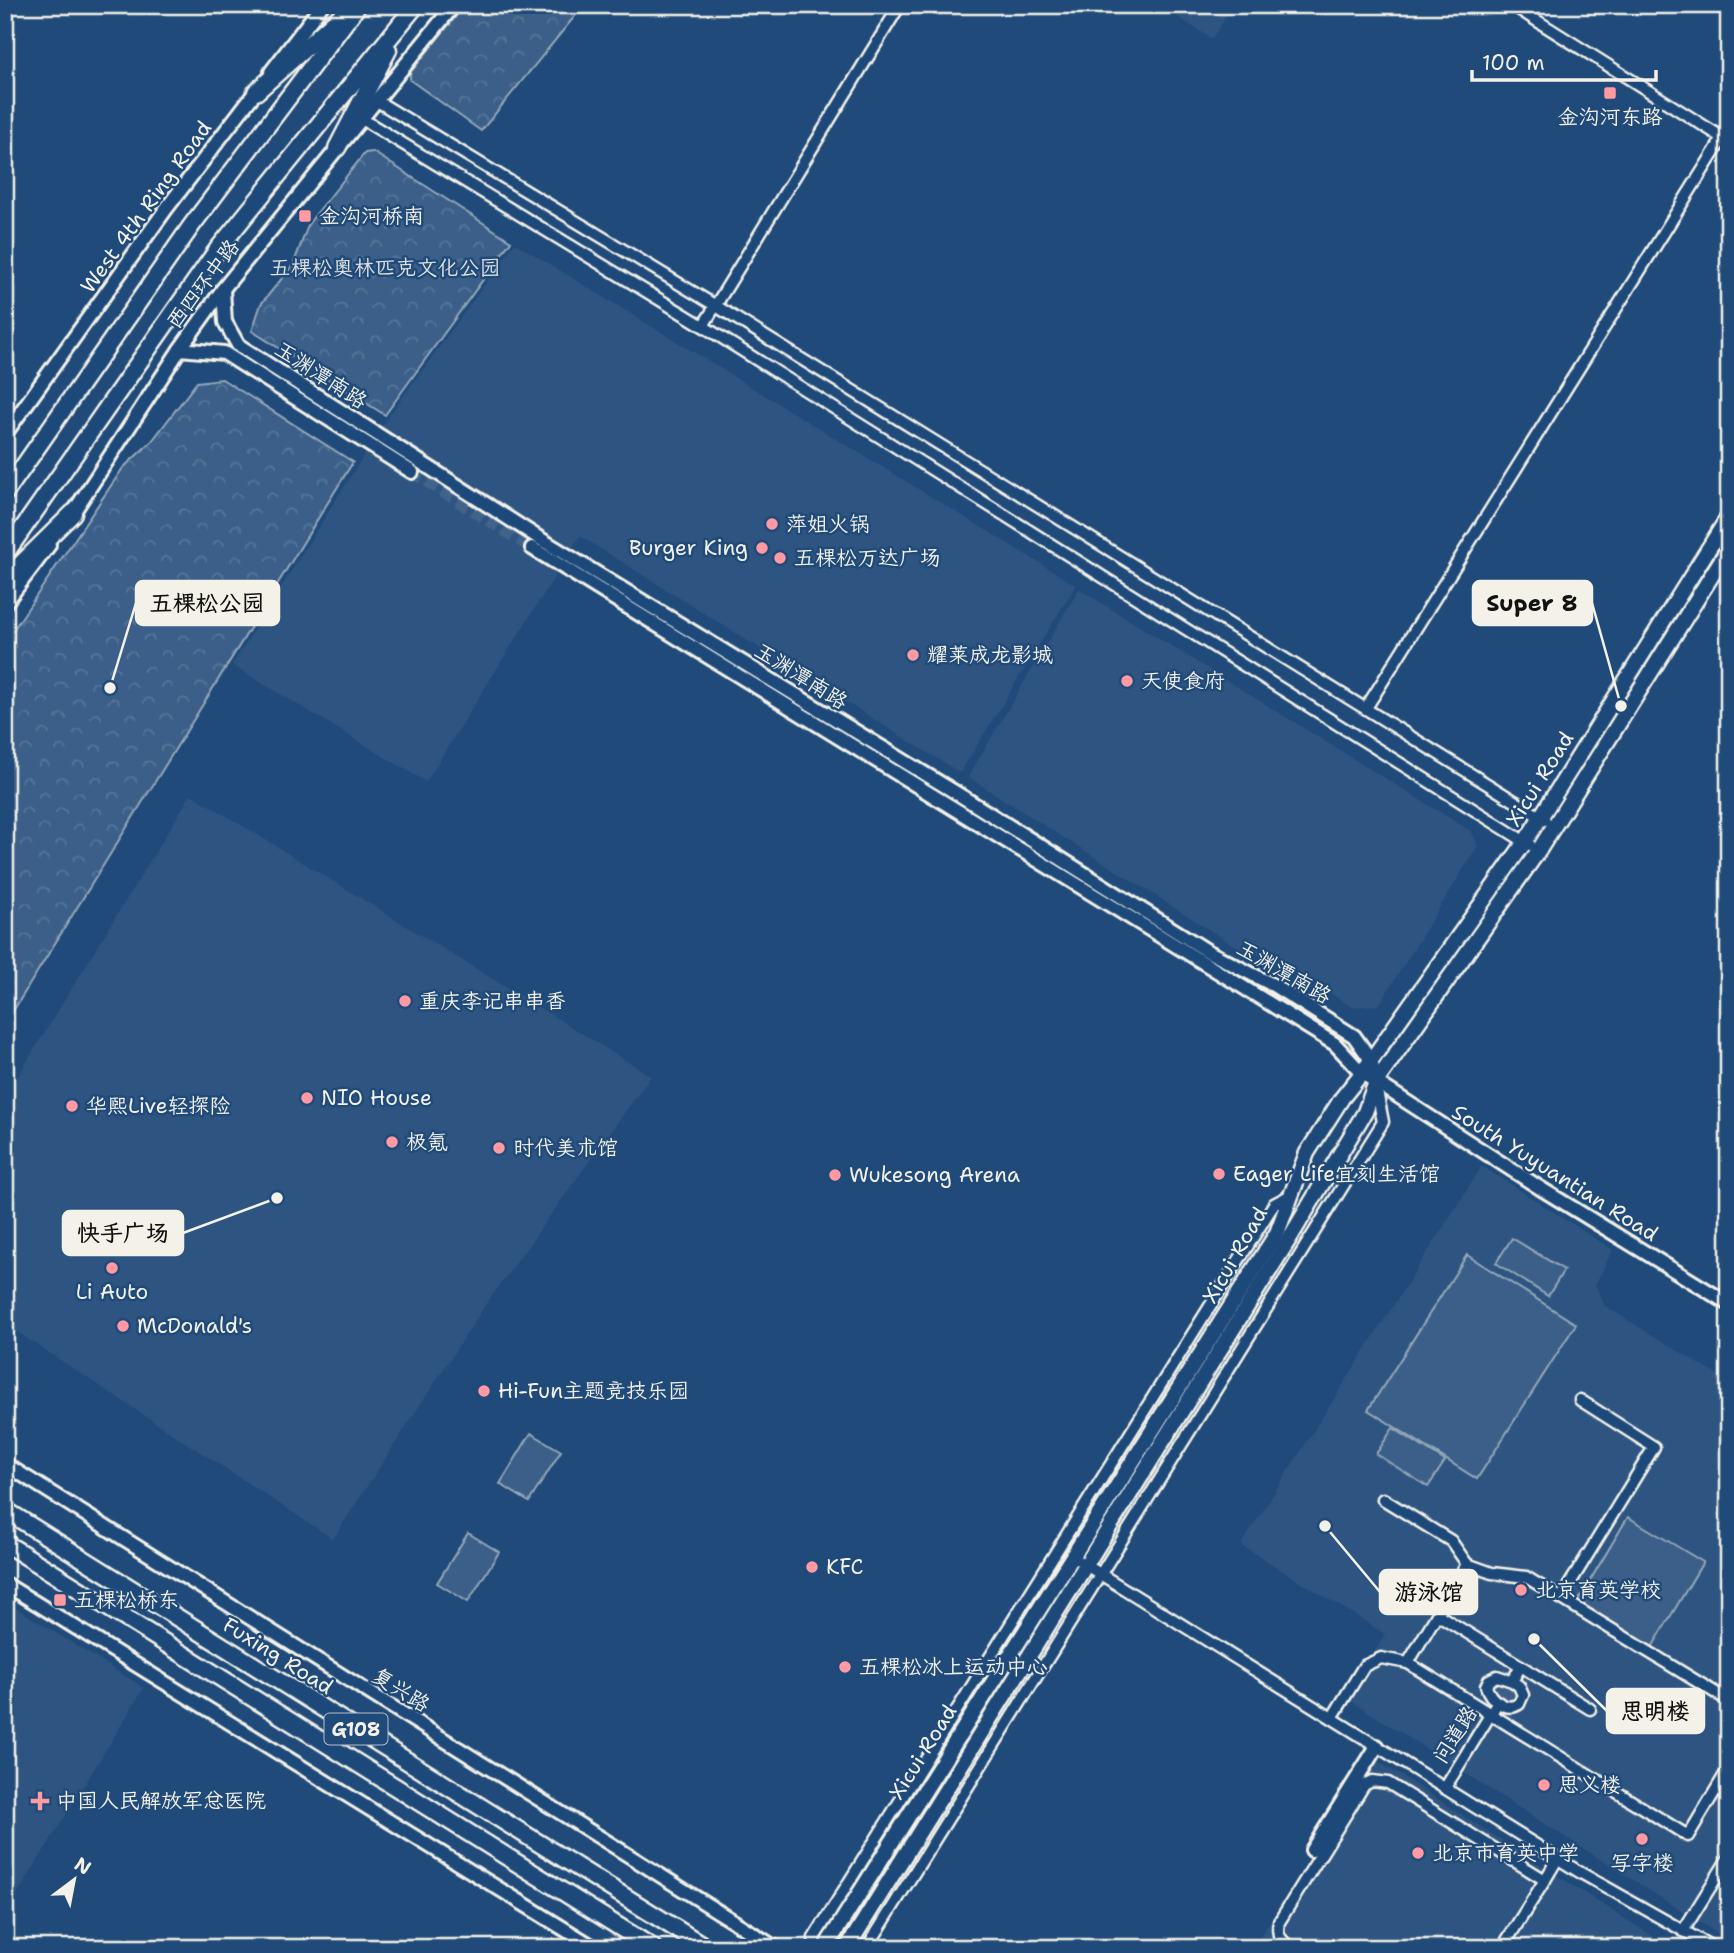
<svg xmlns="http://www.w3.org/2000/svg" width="1734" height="1953" viewBox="0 0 1734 1953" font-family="'Shantell Sans','LXGW WenKai TC',sans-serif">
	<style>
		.built { fill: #2d5581 }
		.grass { fill: #3a5f88; stroke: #97a8b8; stroke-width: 2 }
		.forest { fill: url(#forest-crowns); stroke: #97a8b8; stroke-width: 2 }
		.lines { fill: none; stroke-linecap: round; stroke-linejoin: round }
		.tertiary-tunnel { stroke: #3f638a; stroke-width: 12; stroke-dasharray: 12 6; stroke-linecap: butt }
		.minor-casing { stroke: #f4f1e8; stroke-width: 15 }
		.tertiary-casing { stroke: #f4f1e8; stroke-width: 18 }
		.secondary-casing { stroke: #f4f1e8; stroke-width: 19 }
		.trunk-casing { stroke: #f4f1e8; stroke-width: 21 }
		.minor { stroke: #1f4a7a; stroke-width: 10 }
		.tertiary { stroke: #1f4a7a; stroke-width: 12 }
		.secondary { stroke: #1f4a7a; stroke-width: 14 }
		.trunk { stroke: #1f4a7a; stroke-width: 16 }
		.poi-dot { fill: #ff9aa2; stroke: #1f4a7a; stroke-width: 2.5 }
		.labels { text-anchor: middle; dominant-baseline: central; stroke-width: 5; stroke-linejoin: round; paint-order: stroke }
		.shield { fill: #1f4a7a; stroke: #b4bfc7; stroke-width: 2 }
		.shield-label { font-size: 19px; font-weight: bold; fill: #f4f1e8 }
		.poi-label { font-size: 21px; fill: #f4f1e8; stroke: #1f4a7a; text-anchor: start }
		.street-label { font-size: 21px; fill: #f4f1e8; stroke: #1f4a7a }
		.park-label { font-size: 21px; fill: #e1e2de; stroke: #1f4a7a }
		.leader { fill: none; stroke: #f4f1e8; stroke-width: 2.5 }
		.callout-dot { fill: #f4f1e8; stroke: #1f4a7a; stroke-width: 2.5 }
		.callout { fill: #f4f1e8; stroke: #f4f1e8; stroke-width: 2.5 }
		.callout-label { font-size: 23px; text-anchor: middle; font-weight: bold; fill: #111 }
	</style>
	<defs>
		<pattern id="forest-crowns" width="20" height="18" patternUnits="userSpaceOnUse" patternTransform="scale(1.75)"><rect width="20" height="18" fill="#3a5f88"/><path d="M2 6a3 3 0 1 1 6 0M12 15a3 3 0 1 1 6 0" fill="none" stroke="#577699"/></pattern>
	</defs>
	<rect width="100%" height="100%" fill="#1f4a7a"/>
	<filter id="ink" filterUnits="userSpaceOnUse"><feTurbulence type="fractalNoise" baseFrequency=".0143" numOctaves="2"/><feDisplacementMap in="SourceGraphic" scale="14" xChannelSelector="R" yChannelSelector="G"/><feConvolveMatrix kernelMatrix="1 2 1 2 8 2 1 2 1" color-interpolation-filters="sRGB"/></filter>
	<g filter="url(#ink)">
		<g class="built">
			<path d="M 1159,5 L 1233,5 L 1212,39 Z"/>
			<path d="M 515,243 L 1076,585 L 960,773 L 580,536 L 426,782 L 232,665 L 388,417 Z"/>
			<path d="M 1079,589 L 1472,832 L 1478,846 L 1379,1005 L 1352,1007 L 1276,959 L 1243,951 L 968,777 Z"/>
			<path d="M 191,794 L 651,1076 L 484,1307 L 333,1539 L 5,1324 L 5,1097 Z"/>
			<path d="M 1482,1166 L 1613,1250 L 1595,1285 L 1605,1306 L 1729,1382 L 1729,1941 L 1348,1699 L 1385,1634 L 1241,1545 Z"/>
			<path d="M 5,1601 L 144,1688 L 5,1914 Z"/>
			<path d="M 1373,1758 L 1671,1948 L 1253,1948 Z"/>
		</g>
		<g class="grass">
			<path d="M 1512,1238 L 1564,1270 L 1548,1296 L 1496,1263 Z"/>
			<path d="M 1467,1255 L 1576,1324 L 1477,1479 L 1368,1410 Z"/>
			<path d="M 1393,1428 L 1445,1461 L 1428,1487 L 1376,1454 Z"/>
			<path d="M 531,1433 L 561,1451 L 529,1502 L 500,1484 Z"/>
			<path d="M 1628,1517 L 1703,1562 L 1651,1649 L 1576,1604 Z"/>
			<path d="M 468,1533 L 499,1552 L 468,1602 L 437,1583 Z"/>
			<path d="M 1502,1679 L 1521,1693 L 1515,1706 L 1493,1697 L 1490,1681 Z"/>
		</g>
		<g class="forest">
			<path d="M 465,5 L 584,5 L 481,131 L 410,80 L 410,73 Z"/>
			<path d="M 373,152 L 511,241 L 385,415 L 252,331 L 261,304 L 293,265 L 309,223 L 365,153 Z"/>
			<path d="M 222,379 L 353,462 L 5,1024 L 5,642 L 123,468 L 152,441 L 197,382 Z"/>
		</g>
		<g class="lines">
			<path class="tertiary-tunnel" d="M 412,472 L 532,548"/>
			<g class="minor-casing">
				<g id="minor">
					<path d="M 1512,5 L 1728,141"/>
					<path d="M 377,101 L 716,306 L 1545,820"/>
					<path d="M 362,119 L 703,326 L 1530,845"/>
					<path d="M 703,326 L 900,5"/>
					<path d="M 1366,708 L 1723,138"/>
					<path d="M 1383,1499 L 1451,1541 L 1467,1564 L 1492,1573 L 1526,1577 L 1729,1701"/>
					<path d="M 1081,1562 L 1581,1873 L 1714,1948"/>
					<path d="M 1467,1564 L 1408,1663 L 1688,1836 L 1729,1768"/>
					<path d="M 1561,1598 L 1654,1447 L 1580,1400"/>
					<path d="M 1437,1614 L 1590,1709"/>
					<path d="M 1512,1681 L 1519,1686 L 1523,1695 L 1519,1704 C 1506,1712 1490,1700 1486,1686 L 1489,1680 L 1497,1676 L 1512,1681 L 1521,1666"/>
					<path d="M 1332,1718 L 1364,1666 L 1381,1658 L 1408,1663"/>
					<path d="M 1445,1788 L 1498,1702"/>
					<path d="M 1683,1931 L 1729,1857"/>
					<path d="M 816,1948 L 814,1938 L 1274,1204 L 1291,1195"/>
					<path d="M 867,1948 L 1383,1122 L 1376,1086"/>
					<path d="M 1292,1948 C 1281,1941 1276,1936 1279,1922 L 1364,1785 L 1372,1781 L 1388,1783 L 1545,1880 L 1558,1858"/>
					<path d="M 1502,1948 L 1545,1880"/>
				</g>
			</g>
			<g class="tertiary-casing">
				<g id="tertiary">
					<path d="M 271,72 L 322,5"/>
					<path d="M 223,289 L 225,322 L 238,345 L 539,538 L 958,794 L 1209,952 L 1273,985 L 1354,1036 L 1371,1060 L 1376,1082"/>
					<path d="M 180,349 L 224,353 L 412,472"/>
					<path d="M 5,434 L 166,209 L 260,86"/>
					<path d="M 69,519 L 180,349 L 223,289 L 454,5"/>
					<path d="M 532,548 L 1335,1044 L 1362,1073 L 1376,1082 L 1540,1188 L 1729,1304"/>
					<path d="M 5,603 L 49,545"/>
					<path d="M 5,1464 L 776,1948"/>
					<path d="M 5,1584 L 595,1948"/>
					<path d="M 1312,1850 L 1377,1746"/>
				</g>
			</g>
			<g class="secondary-casing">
				<g id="secondary">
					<path d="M 825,1948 L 1277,1233 L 1307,1153 L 1342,1098 L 1362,1073 L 1525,842 L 1729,516"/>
					<path d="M 847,1948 L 1291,1236 L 1365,1112 L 1376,1082 L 1539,850 L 1729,548"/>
				</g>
			</g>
			<g class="trunk-casing">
				<g id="trunk">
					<path d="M 256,92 L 343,14"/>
					<path d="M 337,148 L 388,50"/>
					<path d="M 5,493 L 192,225 L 358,5"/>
					<path d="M 5,554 L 218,249 L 416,5"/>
					<path d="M 5,580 L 73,513"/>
					<path d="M 5,1510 L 707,1948"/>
					<path d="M 5,1543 L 653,1948"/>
				</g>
			</g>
			<use href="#minor" class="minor"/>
			<use href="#tertiary" class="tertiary"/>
			<use href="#secondary" class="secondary"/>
			<use href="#trunk" class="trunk"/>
		</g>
	</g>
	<g class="poi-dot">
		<rect x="1603" y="86" width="14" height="14" rx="3.5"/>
		<rect x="298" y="209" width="14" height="14" rx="3.5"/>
		<circle cx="772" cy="524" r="7"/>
		<circle cx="762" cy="548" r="7"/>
		<circle cx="780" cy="558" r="7"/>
		<circle cx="913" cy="655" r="7"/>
		<circle cx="1127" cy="681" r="7"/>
		<circle cx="405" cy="1001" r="7"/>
		<circle cx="307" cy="1098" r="7"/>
		<circle cx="72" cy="1106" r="7"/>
		<circle cx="392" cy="1142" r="7"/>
		<circle cx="499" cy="1148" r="7"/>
		<circle cx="1219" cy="1174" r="7"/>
		<circle cx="835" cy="1175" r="7"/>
		<circle cx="112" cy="1268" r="7"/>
		<circle cx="123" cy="1326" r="7"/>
		<circle cx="484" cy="1391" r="7"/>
		<circle cx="812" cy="1567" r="7"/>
		<circle cx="1521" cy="1590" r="7"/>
		<rect x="53" y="1593" width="14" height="14" rx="3.5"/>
		<circle cx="845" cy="1667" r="7"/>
		<circle cx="1544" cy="1785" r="7"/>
		<path d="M36.5 1790.5h7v7h7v7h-7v7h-7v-7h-7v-7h7z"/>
		<circle cx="1642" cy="1839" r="7"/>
		<circle cx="1418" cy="1853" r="7"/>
	</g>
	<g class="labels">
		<rect class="shield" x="324.5" y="1713.5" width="63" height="31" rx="5"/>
		<g class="shield-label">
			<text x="356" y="1729">G108</text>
		</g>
		<g class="poi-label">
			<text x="1610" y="117" text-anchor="middle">金沟河东路</text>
			<text x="319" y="216">金沟河桥南</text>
			<text x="786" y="524">萍姐火锅</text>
			<text x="748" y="548" text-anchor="end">Burger King</text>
			<text x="794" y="558">五棵松万达广场</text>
			<text x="927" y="655">耀莱成龙影城</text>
			<text x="1141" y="681">天使食府</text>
			<text x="419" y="1001">重庆李记串串香</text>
			<text x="321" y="1098">NIO House</text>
			<text x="86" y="1106">华熙Live轻探险</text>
			<text x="406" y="1142">极氪</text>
			<text x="513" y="1148">时代美术馆</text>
			<text x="1233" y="1174">Eager Life宜刻生活馆</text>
			<text x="849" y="1175">Wukesong Arena</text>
			<text x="112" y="1292" text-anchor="middle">Li Auto</text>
			<text x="137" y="1326">McDonald's</text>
			<text x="498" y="1391">Hi-Fun主题竞技乐园</text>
			<text x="826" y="1567">KFC</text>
			<text x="1535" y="1590">北京育英学校</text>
			<text x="74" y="1600">五棵松桥东</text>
			<text x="859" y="1667">五棵松冰上运动中心</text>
			<text x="1558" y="1785">思义楼</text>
			<text x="56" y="1801">中国人民解放军总医院</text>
			<text x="1432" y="1853">北京市育英中学</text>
			<text x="1642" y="1863" text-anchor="middle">写字楼</text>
		</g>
		<g class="street-label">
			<text transform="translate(146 207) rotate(-54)">West 4th Ring Road</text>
			<text transform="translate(203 284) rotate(-53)">西四环中路</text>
			<text transform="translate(321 375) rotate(33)">玉渊潭南路</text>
			<text transform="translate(801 676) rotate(32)">玉渊潭南路</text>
			<text transform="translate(1540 779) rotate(-58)">Xicui Road</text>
			<text transform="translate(1284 972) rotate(30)">玉渊潭南路</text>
			<text transform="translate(1555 1173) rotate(32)">South Yuyuantian Road</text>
			<text transform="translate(1235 1255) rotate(-60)">Xicui Road</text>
			<text transform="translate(278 1656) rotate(32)">Fuxing Road</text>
			<text transform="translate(401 1690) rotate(32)">复兴路</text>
			<text transform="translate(1455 1735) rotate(-58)">问道路</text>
			<text transform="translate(923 1752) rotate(-58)">Xicui Road</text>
		</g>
		<g class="park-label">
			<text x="385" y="268">五棵松奥林匹克文化公园</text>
		</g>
	</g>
	<path class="leader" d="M110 688L136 603M1621 706L1592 603M277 1198L183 1233M1325 1526L1380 1592M1534 1639L1607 1711"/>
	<g class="callout-dot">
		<circle cx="110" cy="688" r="7"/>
		<circle cx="1621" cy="706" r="7"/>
		<circle cx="277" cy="1198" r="7"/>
		<circle cx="1325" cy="1526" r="7"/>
		<circle cx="1534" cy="1639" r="7"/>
	</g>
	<g class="callout">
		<rect x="136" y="581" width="143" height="44" rx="7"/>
		<rect x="1473" y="581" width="119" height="44" rx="7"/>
		<rect x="63" y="1211" width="120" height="44" rx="7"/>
		<rect x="1380" y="1570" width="97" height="44" rx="7"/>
		<rect x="1607" y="1689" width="97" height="44" rx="7"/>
	</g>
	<g class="callout-label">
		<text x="207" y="611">五棵松公园</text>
		<text x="1532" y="611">Super 8</text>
		<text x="123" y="1241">快手广场</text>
		<text x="1429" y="1600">游泳馆</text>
		<text x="1655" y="1719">思明楼</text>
	</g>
	<rect width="1734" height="1953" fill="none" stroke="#1f4a7a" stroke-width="28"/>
	<rect x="14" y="14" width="1706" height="1925" fill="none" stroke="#f4f1e8" stroke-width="2.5" filter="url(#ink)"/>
	<g transform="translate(74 1880) rotate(32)" stroke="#1f4a7a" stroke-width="5" paint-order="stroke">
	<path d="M0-5L12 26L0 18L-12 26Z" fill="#f4f1e8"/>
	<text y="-10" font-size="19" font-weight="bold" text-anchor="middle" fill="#f4f1e8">N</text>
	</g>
	<path d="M1472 70v10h184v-10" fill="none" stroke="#f4f1e8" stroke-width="3.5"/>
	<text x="1482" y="70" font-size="21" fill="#f4f1e8" stroke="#1f4a7a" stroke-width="5" paint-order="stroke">100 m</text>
</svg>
